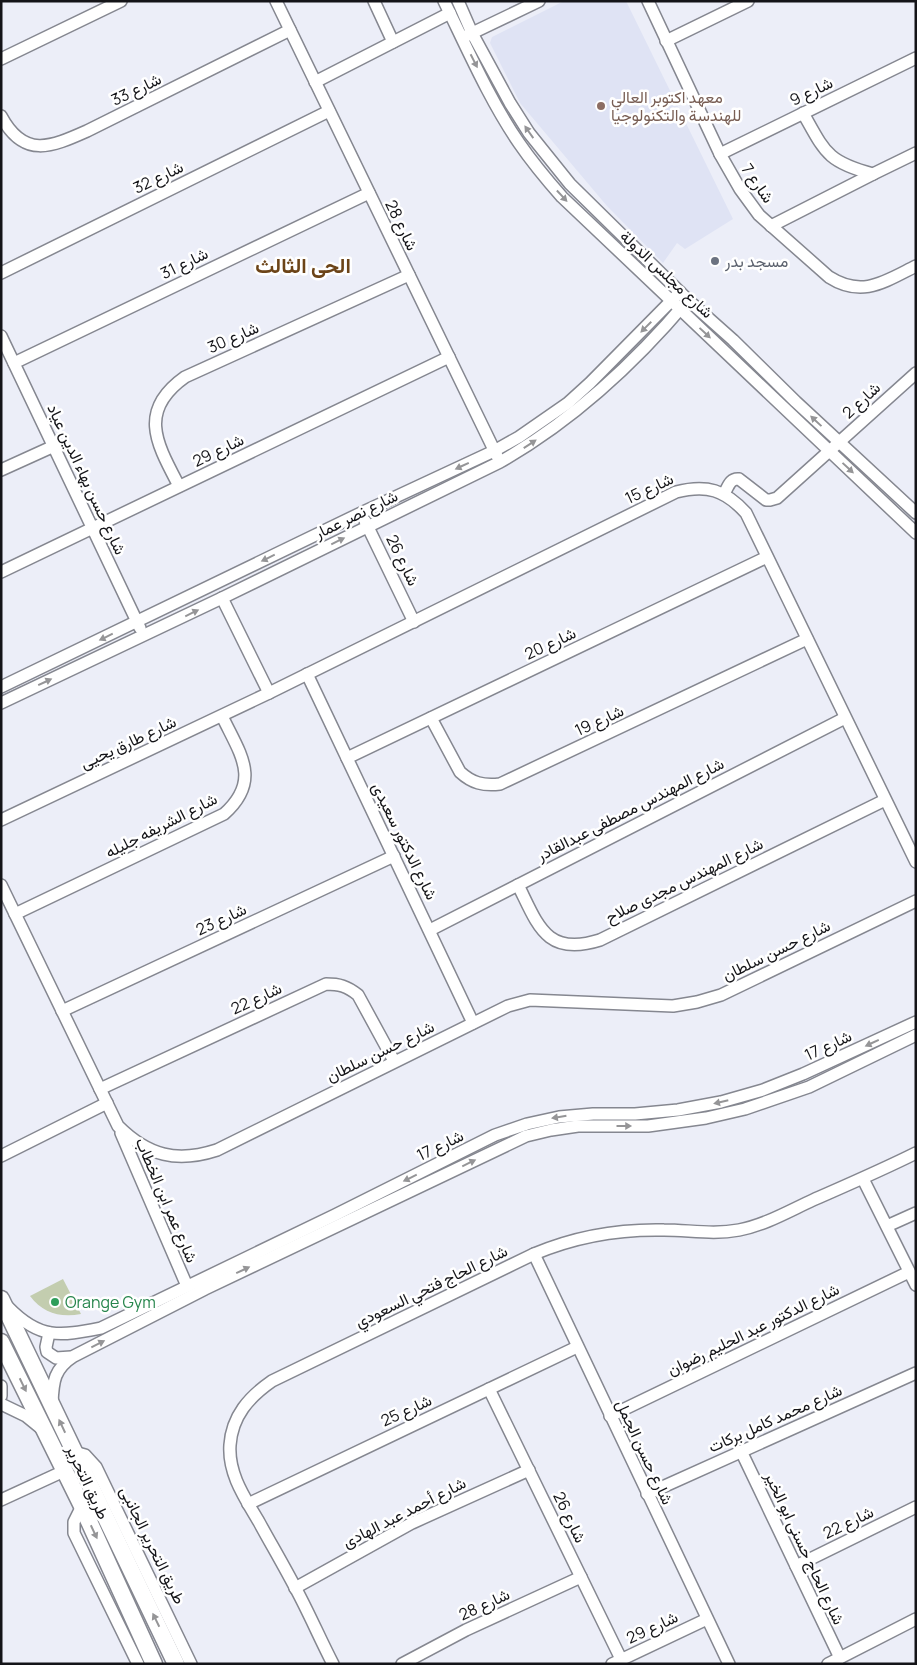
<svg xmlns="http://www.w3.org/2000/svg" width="917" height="1665" viewBox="0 0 917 1665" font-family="Manrope,Vazirmatn,sans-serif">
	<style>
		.built { fill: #dfe3f4 }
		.green { fill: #c3cdaf }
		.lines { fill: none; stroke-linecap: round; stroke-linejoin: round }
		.street-casing { stroke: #858790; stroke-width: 14 }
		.secondary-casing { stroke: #858790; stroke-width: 19 }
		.street { stroke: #fff; stroke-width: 11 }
		.secondary { stroke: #fff; stroke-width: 16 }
		.oneway { fill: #959597 }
		.education-dot { fill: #8d6e63; stroke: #fff; stroke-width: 2 }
		.worship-dot { fill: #6b7280; stroke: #fff; stroke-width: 2 }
		.leisure-dot { fill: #2e9e5b; stroke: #fff; stroke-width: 2 }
		.labels { text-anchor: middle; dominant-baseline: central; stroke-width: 5; stroke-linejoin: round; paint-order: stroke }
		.street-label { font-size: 16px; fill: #141418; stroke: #fff }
		.education-label { font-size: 16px; fill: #785e54; stroke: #fff; text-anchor: start }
		.worship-label { font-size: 16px; fill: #5b616d; stroke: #fff; text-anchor: start }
		.leisure-label { font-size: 16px; fill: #27864d; stroke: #fff; text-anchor: start }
		.district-label { font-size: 21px; font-weight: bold; fill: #6c4418; stroke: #fff }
	</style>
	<rect width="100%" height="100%" fill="#eceef8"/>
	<path class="built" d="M 564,1 L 626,1 L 733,219 L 685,249 L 677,243 L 663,263 L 607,206 L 520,103 L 490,43 L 492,37 Z"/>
	<path class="green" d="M 63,1279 L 81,1314 C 60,1318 43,1313 30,1296 Z"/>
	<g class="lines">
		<g class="street-casing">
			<g id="street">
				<path d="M 276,1 L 497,456"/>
				<path d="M 374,1 L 393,42"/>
				<path d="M 444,1 C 467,48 490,101 519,143 C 532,162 547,180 562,197 L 916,533"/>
				<path d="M 458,1 L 472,33 L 510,103 L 529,133 L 570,184 L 688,300 L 733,340 L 796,402 L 916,513"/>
				<path d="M 648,1 L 720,154 L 740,189 L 759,215 L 829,277 C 862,298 884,282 916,266"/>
				<path d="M 466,36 L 539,1"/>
				<path d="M 666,41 L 748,1"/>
				<path d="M 1,59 L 121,1"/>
				<path d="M 315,82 L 450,13"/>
				<path d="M 803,113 C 825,152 827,162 873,174 L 916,153"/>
				<path d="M 1,116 C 24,159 51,147 87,131 L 290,30"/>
				<path d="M 720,154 L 916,58"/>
				<path d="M 771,226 L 873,174"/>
				<path d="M 1,273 L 329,111"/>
				<path d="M 1,336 L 140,628"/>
				<path d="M 14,363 L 369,193"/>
				<path d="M 1,470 L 54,446"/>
				<path d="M 179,486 C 157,444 137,411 185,377 L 409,275"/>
				<path d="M 724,494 C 728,487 730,478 739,479 L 766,500 L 770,500 L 777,498 L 916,373"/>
				<path d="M 365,521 L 414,622"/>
				<path d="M 1,572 L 449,357"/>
				<path d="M 222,598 L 269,693"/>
				<path d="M 307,674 L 473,1023"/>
				<path d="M 1,687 L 361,513 L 494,451 L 519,437 L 568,403 L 590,383 L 680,292"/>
				<path d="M 1,703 L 222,598 L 500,462 C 572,421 634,364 688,300"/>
				<path d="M 431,718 L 460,772 C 472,783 483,786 500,784 L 807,639"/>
				<path d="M 347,758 L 767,557"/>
				<path d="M 1,820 L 269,693 L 676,492 C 707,484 725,490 746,513 L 916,862"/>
				<path d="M 1,885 L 118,1126 C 148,1156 177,1163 217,1150 L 508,1006 L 530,1000 L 673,1006 L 697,1002 L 721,995 L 916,901"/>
				<path d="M 518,885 C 538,925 546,957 600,940 L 885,800"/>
				<path d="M 15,914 L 224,814 C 262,780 240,754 222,716"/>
				<path d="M 430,930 L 845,718"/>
				<path d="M 62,1011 L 394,856"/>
				<path d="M 100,1089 L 326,984 C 339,984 347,986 358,995 L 394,1061"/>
				<path d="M 121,1133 L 187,1286"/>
				<path d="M 1,1156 L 107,1103"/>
				<path d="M 863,1179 L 916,1285"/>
				<path d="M 887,1226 L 916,1213"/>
				<path d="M 534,1254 L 729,1664"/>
				<path d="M 8,1307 C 40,1340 60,1336 101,1328 L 335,1215 L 495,1135 L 527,1124 L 559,1117 L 593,1114 L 635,1114 L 678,1110 L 721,1102 L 763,1090 L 803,1074 L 916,1022"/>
				<path d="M 49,1333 L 46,1347 L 47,1352 L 56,1358 L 71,1357"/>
				<path d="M 1,1386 L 1,1396"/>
				<path d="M 489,1389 L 621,1659"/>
				<path d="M 52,1403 C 53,1381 54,1369 74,1356 L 205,1289 L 526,1136 L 551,1130 L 578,1126 L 648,1126 L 706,1118 L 745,1109 L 809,1087 L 916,1035"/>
				<path d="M 1,1404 L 26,1416 L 42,1429"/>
				<path d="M 610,1416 L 909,1272"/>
				<path d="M 741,1451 L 840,1658"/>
				<path d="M 74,1452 L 85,1455 L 96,1467 L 191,1664"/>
				<path d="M 647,1494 L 916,1373"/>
				<path d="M 1,1500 L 64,1471"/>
				<path d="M 248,1504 L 577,1347"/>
				<path d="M 82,1506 L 74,1522 L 74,1533 L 138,1664"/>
				<path d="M 796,1566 L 916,1507"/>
				<path d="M 295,1588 L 412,1523 L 529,1470"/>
				<path d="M 333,1664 C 320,1639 309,1613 296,1589 C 284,1566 271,1544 259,1522 C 245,1498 228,1474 230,1445 C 232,1416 249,1397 272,1381 L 534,1254 C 574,1237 620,1229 664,1230 C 689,1230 713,1235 739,1230 C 765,1225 789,1211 813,1200 C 847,1185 882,1170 916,1153"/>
				<path d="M 402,1664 L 466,1630 L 581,1577"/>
				<path d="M 612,1664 L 707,1619"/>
				<path d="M 828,1664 L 916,1619"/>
			</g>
		</g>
		<g class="secondary-casing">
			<g id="secondary">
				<path d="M 1,1299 L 176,1664"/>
				<path d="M 1,1342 L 82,1506 L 154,1664"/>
			</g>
		</g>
		<use href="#street" class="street"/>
		<use href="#secondary" class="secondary"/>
	</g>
	<defs><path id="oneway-solid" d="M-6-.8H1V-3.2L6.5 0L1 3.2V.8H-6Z" transform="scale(1.25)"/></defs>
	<g class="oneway">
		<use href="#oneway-solid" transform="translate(474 61) rotate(63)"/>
		<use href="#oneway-solid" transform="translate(529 132) rotate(-125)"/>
		<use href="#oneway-solid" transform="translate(562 196) rotate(47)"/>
		<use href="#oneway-solid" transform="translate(646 327) rotate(135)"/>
		<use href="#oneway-solid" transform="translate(705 333) rotate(43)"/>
		<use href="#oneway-solid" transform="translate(816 421) rotate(-137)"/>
		<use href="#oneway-solid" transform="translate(530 444) rotate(-33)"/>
		<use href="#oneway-solid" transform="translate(462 466) rotate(155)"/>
		<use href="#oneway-solid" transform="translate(848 468) rotate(43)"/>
		<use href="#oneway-solid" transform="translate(338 541) rotate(-26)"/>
		<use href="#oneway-solid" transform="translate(268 558) rotate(154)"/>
		<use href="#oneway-solid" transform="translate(192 613) rotate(-26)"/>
		<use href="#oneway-solid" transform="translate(106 637) rotate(154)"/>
		<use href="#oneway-solid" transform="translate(45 682) rotate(-25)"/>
		<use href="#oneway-solid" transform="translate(872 1043) rotate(155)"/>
		<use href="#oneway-solid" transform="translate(721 1102) rotate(167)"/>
		<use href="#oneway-solid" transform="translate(559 1117) rotate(171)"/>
		<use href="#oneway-solid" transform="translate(624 1126)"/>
		<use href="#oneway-solid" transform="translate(469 1163) rotate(-26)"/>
		<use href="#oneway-solid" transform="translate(410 1178) rotate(154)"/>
		<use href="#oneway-solid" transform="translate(243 1270) rotate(-25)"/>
		<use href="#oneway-solid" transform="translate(98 1344) rotate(-27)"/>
		<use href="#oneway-solid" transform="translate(23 1385) rotate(64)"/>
		<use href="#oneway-solid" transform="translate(62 1426) rotate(-115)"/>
		<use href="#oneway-solid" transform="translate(94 1532) rotate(65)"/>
		<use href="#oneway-solid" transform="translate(156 1620) rotate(-116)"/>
	</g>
	<circle class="education-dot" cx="601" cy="106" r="5"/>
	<circle class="worship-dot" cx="715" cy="261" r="5"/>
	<circle class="leisure-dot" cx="55" cy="1302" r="5"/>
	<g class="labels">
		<g class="street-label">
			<text transform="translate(136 89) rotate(-26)">شارع 33</text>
			<text transform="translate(811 91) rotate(-26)">شارع 9</text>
			<text transform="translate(158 177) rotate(-26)">شارع 32</text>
			<text transform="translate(758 183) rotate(55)">شارع 7</text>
			<text transform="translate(402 225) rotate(64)">شارع 28</text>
			<text transform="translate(184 263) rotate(-26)">شارع 31</text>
			<text transform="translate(667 274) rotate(43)">شارع مجلس الدولة</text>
			<text transform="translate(233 337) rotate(-24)">شارع 30</text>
			<text transform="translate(861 400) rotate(-43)">شارع 2</text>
			<text transform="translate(218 450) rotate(-26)">شارع 29</text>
			<text transform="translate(87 479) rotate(65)">شارع حسن بهاء الدين عياد</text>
			<text transform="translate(649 488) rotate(-25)">شارع 15</text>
			<text transform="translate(356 514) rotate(-26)">شارع نصر عمار</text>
			<text transform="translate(403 560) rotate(64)">شارع 26</text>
			<text transform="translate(550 643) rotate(-25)">شارع 20</text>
			<text transform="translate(599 720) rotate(-25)">شارع 19</text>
			<text transform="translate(128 742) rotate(-25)">شارع طارق يحيى</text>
			<text transform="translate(630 809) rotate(-27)">شارع المهندس مصطفى عبدالقادر</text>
			<text transform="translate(161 825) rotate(-27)">شارع الشريفه جليله</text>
			<text transform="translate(405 841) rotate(64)">شارع الدكتور سعيدى</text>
			<text transform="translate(684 880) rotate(-26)">شارع المهندس مجدى صلاح</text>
			<text transform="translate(221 919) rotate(-25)">شارع 23</text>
			<text transform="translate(776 950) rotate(-26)">شارع حسن سلطان</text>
			<text transform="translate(256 998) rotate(-25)">شارع 22</text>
			<text transform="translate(828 1045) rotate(-25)">شارع 17</text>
			<text transform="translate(380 1051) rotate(-26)">شارع حسن سلطان</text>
			<text transform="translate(440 1145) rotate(-26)">شارع 17</text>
			<text transform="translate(167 1200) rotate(67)">شارع عمر ابن الخطاب</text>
			<text transform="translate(431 1286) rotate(-26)">شارع الحاج فتحي السعودي</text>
			<text transform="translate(753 1329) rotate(-26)">شارع الدكتور عبد الحليم رضوان</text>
			<text transform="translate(406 1410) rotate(-25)">شارع 25</text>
			<text transform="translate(775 1418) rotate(-24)">شارع محمد كامل بركات</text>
			<text transform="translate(645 1452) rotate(65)">شارع حسن الجمل</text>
			<text transform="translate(88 1482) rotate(65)">طريق التحرير</text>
			<text transform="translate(404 1512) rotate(-27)">شارع أحمد عبد الهادى</text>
			<text transform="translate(570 1517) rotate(64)">شارع 26</text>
			<text transform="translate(848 1522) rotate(-26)">شارع 22</text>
			<text transform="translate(153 1545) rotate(64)">طريق التحرير الجانبى</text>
			<text transform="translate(805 1548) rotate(65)">شارع الحاج حسنى ابو الخير</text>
			<text transform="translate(484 1604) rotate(-25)">شارع 28</text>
			<text transform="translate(652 1627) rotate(-25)">شارع 29</text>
		</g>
		<g class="education-label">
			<text x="611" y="97">معهد اكتوبر العالي<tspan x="611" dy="18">للهندسة والتكنولوجيا</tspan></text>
		</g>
		<g class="worship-label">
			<text x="725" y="261">مسجد بدر</text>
		</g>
		<g class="leisure-label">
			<text x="65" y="1302">Orange Gym</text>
		</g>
		<g class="district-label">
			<text x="303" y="265">الحى الثالث</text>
		</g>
	</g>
	<rect width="917" height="1665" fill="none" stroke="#141418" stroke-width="5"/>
</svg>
